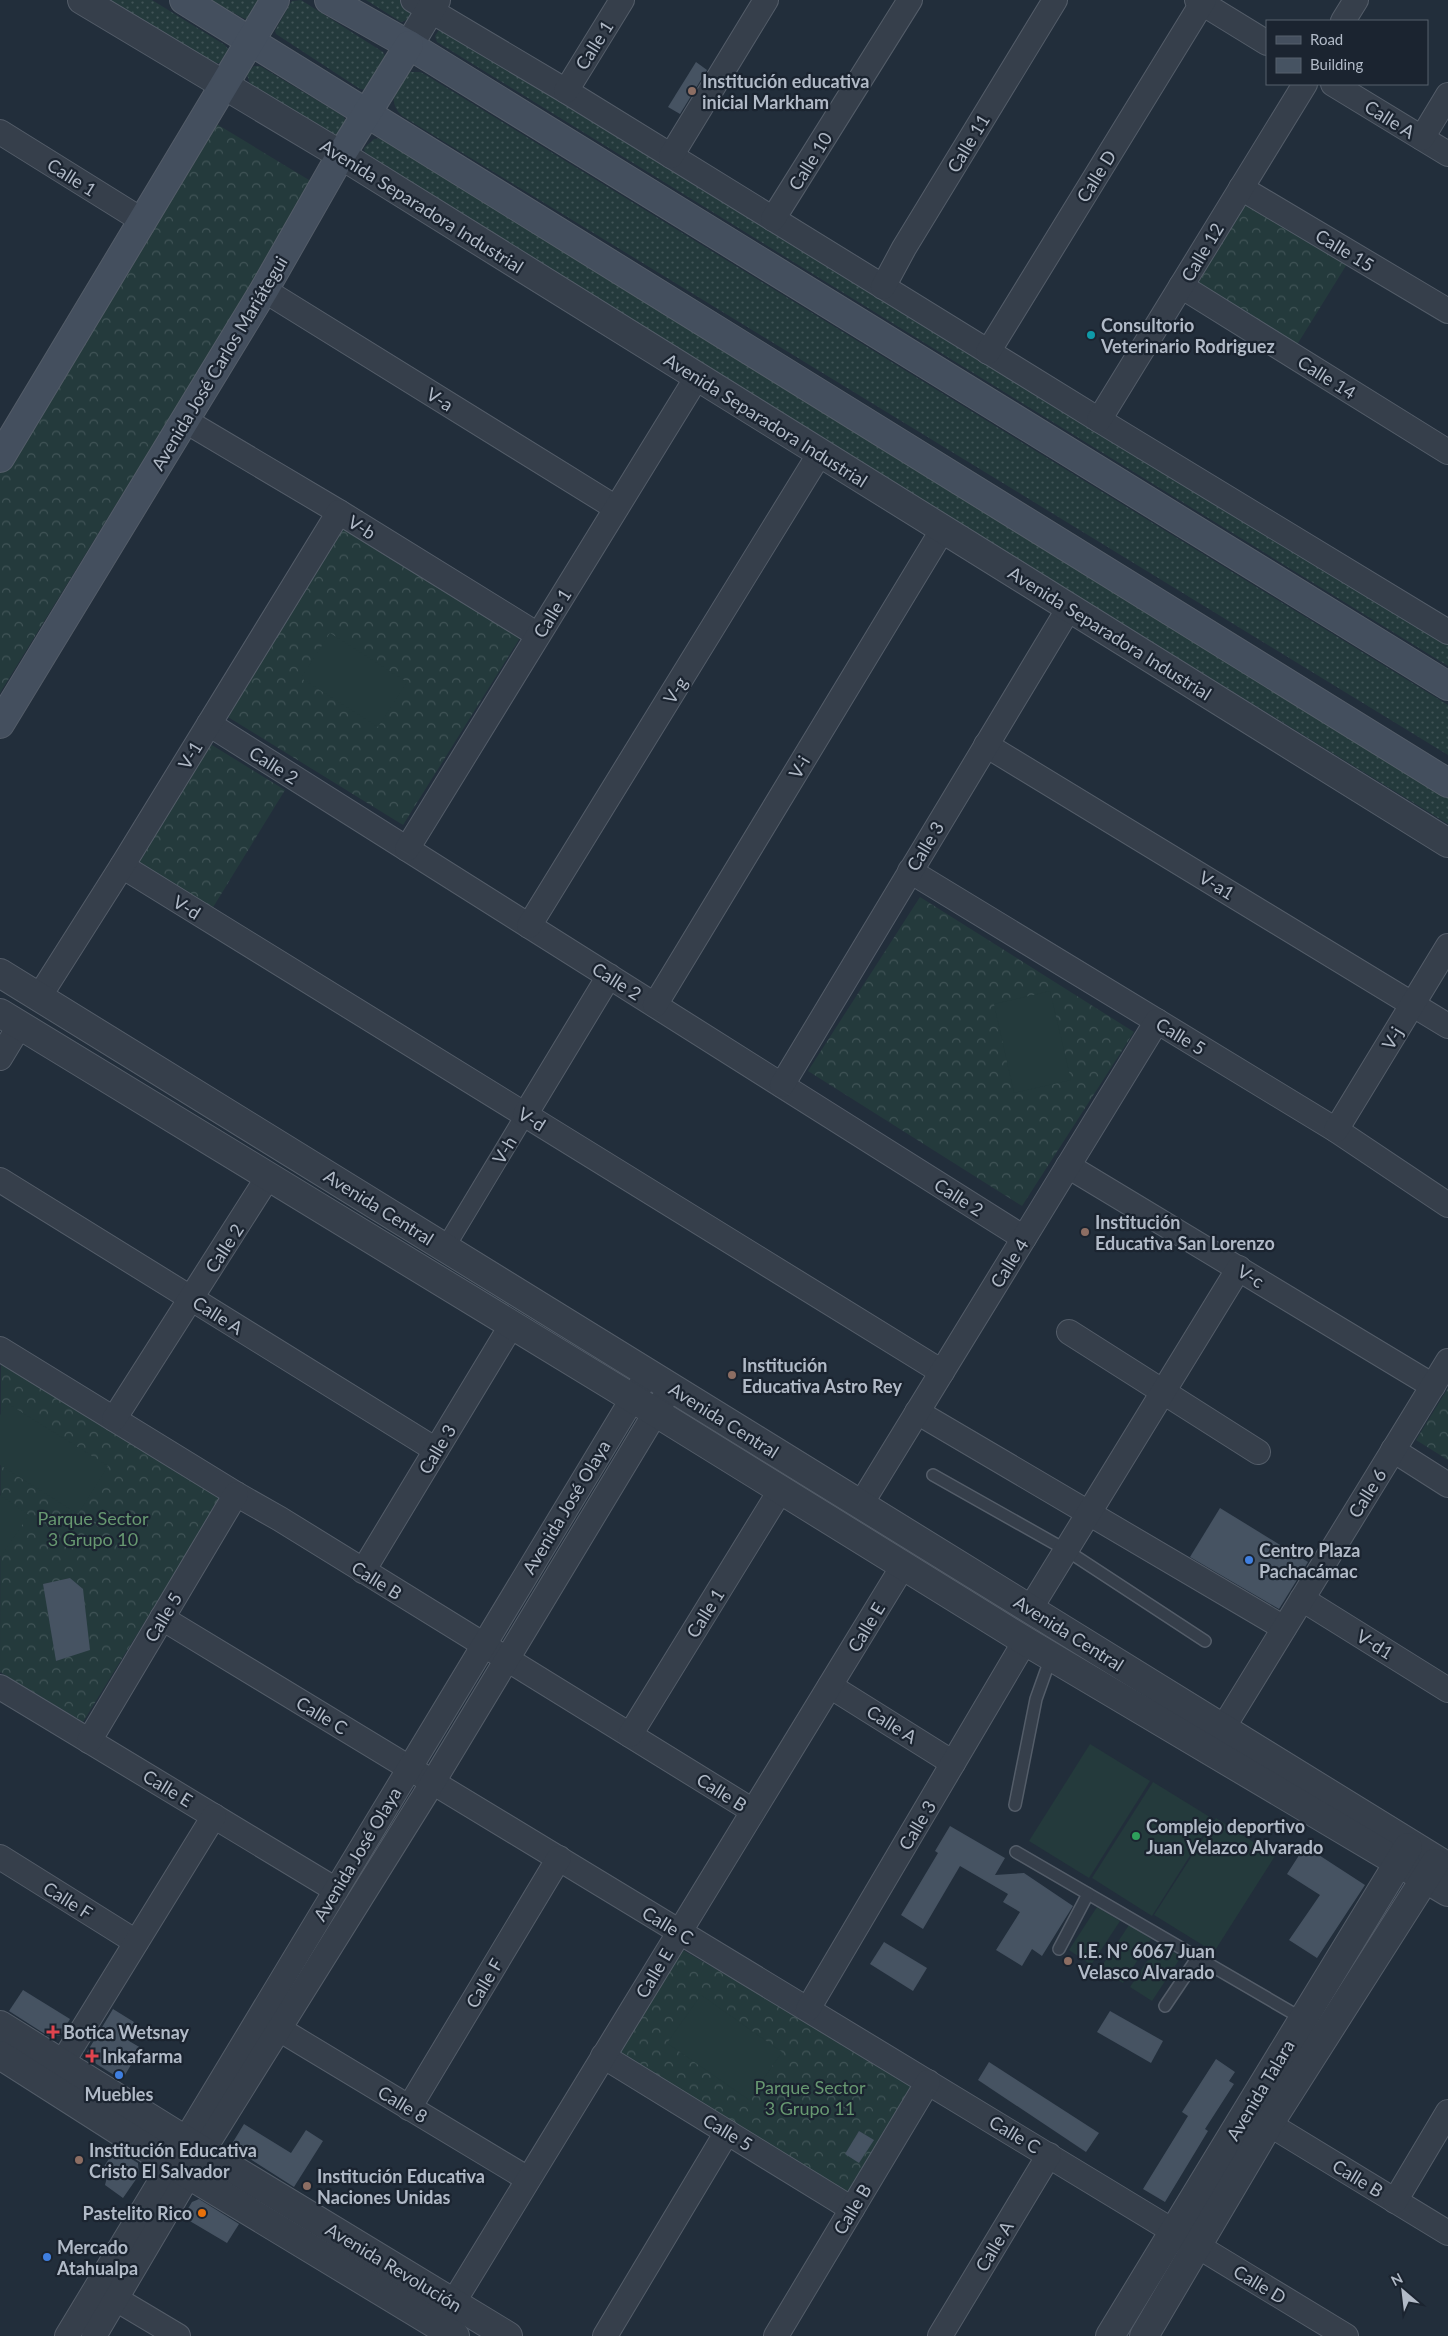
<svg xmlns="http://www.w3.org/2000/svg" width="1448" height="2336" viewBox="0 0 1448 2336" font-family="Lato,sans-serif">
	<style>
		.grass { fill: url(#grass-dots) }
		.forest { fill: url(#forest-crowns) }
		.pitch { fill: #243a3c }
		.building { fill: #465362 }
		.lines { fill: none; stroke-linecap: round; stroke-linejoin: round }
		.service-casing { stroke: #545d69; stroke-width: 14 }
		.pedestrian-casing { stroke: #545d69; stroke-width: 20 }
		.minor-casing { stroke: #545d69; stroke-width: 26 }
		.tertiary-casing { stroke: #545d69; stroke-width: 30 }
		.secondary-casing { stroke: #545d69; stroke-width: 30 }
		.service { stroke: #363f4b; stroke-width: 11 }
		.pedestrian { stroke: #363f4b; stroke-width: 18 }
		.minor { stroke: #363f4b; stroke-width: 24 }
		.tertiary { stroke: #363f4b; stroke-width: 28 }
		.secondary { stroke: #444f5e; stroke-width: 28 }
		.education-dot { fill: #8d6e63; stroke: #1b2430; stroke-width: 2 }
		.culture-dot { fill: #0f9aa8; stroke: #1b2430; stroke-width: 2 }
		.shop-dot { fill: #3f7fe0; stroke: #1b2430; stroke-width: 2 }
		.leisure-dot { fill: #2e9e5b; stroke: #1b2430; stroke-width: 2 }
		.health-dot { fill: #e0444e; stroke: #1b2430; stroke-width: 2 }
		.food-dot { fill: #e8710a; stroke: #1b2430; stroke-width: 2 }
		.labels { text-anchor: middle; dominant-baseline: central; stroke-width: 4.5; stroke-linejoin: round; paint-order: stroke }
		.street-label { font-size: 18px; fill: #b1bac7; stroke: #1b2430 }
		.poi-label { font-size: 18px; font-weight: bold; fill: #b1bac7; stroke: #1b2430; text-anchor: start }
		.park-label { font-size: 18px; fill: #679871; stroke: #1b2430 }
	</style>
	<defs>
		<pattern id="grass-dots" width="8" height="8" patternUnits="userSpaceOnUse" patternTransform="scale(1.25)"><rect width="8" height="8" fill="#243a3c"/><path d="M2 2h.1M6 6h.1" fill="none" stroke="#415457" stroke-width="1.8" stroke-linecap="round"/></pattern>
		<pattern id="forest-crowns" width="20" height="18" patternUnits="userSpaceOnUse" patternTransform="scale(1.25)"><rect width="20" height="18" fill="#243a3c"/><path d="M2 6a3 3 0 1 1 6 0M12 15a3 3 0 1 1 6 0" fill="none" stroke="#415457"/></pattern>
	</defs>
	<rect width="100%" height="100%" fill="#222e3b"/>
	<g class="grass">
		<path d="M 110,0 L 152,0 L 225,45 L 230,52 L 224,63 L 215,63 Z"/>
		<path d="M 210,0 L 263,0 L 249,18 L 245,19 Z"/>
		<path d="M 301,0 L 383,52 L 387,60 L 366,90 L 360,89 L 276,34 L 275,31 L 290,4 L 292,1 Z"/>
		<path d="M 366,0 L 403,0 L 413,11 L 407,20 L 401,22 Z"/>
		<path d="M 445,28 L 1448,645 L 1448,666 L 437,42 L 435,36 L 439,30 Z"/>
		<path d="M 254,66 L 260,66 L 343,116 L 347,122 L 336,137 L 250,85 L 247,74 Z"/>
		<path d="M 410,72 L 420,72 L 426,75 L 1448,705 L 1448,755 L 402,116 C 385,98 398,89 410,72 Z"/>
		<path d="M 383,138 L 1448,790 L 1448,824 L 366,159 L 364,148 L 374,139 Z"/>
	</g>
	<g class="forest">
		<path d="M 215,123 L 314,183 L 0,693 L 0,472 Z"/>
		<path d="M 1244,202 L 1347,264 L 1295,348 L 1192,285 Z"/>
		<path d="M 339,527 L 520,638 L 403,825 L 223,714 Z"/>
		<path d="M 207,742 L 285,790 L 212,909 L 134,862 Z"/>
		<path d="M 920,897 L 1134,1032 L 1022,1206 L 808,1071 Z"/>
		<path d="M 1,1364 L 221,1498 L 83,1722 L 0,1672 Z"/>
		<path d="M 1448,1388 L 1448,1460 L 1416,1440 Z"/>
		<path d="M 681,1949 L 913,2083 L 848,2193 L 617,2058 Z"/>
	</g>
	<g class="pitch">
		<path d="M 330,633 L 407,682 L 378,727 L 301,678 Z"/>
		<path d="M 1050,991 L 1071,1080 L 1014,1093 L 994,1004 Z"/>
		<path d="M 7,1403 L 108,1466 L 78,1514 L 0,1465 L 0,1415 Z"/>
		<path d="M 0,1495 L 29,1515 L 1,1556 L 0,1556 Z"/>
		<path d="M 1090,1744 L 1150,1781 L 1089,1878 L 1029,1841 Z"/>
		<path d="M 1153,1782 L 1213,1819 L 1152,1916 L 1092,1878 Z"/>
		<path d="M 1216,1818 L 1275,1856 L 1214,1952 L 1154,1915 Z"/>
		<path d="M 1097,1907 L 1120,1921 L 1091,1965 L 1069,1950 Z"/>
		<path d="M 1129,1925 L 1151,1939 L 1123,1983 L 1100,1969 Z"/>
		<path d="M 1159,1943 L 1181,1957 L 1152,2001 L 1130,1987 Z"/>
		<path d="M 701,1995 L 782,2052 L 749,2100 L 667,2043 Z"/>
	</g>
	<g class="building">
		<path d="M 696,62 L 707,70 L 680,114 L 668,107 Z"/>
		<path d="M 1220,1508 L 1308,1562 L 1279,1609 L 1190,1557 Z"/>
		<path d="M 70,1578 L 83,1589 L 90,1650 L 56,1661 L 43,1584 Z"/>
		<path d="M 950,1826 L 1005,1858 L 995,1875 L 1024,1873 L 1073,1906 L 1042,1956 L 1032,1949 L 1022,1966 L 996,1950 L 1020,1912 L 1003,1902 L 1008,1894 L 960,1866 L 923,1929 L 901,1915 L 938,1853 L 935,1851 Z"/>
		<path d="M 1305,1846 L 1365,1885 L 1317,1958 L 1289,1940 L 1320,1895 L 1287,1874 Z"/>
		<path d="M 884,1942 L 927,1968 L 913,1991 L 870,1964 Z"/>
		<path d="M 23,1990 L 70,2019 L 60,2036 L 48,2036 L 9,2011 Z"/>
		<path d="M 113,2009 L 134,2022 L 124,2038 L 141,2048 L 122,2080 L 90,2060 L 87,2052 Z"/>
		<path d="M 1110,2011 L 1163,2041 L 1151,2063 L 1097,2032 Z"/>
		<path d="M 1216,2059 L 1235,2072 L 1229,2081 L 1234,2084 L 1205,2129 L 1208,2131 L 1165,2202 L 1143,2189 L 1188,2116 L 1182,2112 Z"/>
		<path d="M 989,2062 L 1099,2133 L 1086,2152 L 978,2080 Z"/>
		<path d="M 244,2124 L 291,2153 L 306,2130 L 323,2141 L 294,2187 L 236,2150 L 233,2142 Z"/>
		<path d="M 859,2131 L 874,2140 L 859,2163 L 845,2154 Z"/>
		<path d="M 115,2149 L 138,2163 L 139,2175 L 123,2198 L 105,2185 L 107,2177 L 100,2173 Z"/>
		<path d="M 199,2199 L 239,2224 L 227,2243 L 183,2217 L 192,2202 Z"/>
	</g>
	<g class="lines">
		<g class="service-casing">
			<g id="service">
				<path d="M 933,1475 L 1066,1550 L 1205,1641"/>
				<path d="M 1015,1805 L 1036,1699 L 1051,1657"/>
				<path d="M 1016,1852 L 1303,2019"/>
				<path d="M 1059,1949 L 1088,1894"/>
				<path d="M 1165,2006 L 1198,1957"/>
			</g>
		</g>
		<g class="pedestrian-casing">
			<path id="pedestrian" d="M 445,1248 L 525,1115"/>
		</g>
		<g class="minor-casing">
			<g id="minor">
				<path d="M 413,0 L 566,91 L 1099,420 L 1448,632"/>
				<path d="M 1197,0 L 1267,43"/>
				<path d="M 1343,21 L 1356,0"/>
				<path d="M 1333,84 L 1448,154"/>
				<path d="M 566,91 L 622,0"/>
				<path d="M 0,132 L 143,221"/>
				<path d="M 1422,138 L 1448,95"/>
				<path d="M 671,156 L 766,0"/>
				<path d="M 1241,188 L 1448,311"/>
				<path d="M 773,219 L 910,0"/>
				<path d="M 1181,286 L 1448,452"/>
				<path d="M 883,287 L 904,248 L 1055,0"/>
				<path d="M 264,290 L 616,508"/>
				<path d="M 988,352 L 1204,0"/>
				<path d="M 184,420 L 339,512 L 538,635"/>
				<path d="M 1099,420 L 1305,84"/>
				<path d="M 209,724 L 1024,1238"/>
				<path d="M 986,745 L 1448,1026"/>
				<path d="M 407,849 L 697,377"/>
				<path d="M 122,866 L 942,1372"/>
				<path d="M 910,871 L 1336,1130 L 1448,1205"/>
				<path d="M 529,926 L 820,453"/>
				<path d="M 39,997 L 122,866 L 339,512"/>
				<path d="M 655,1005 L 943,529"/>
				<path d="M 0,1058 L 20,1025"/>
				<path d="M 782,1085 L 1069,608"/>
				<path d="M 525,1115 L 609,976"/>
				<path d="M 1336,1130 L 1448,946"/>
				<path d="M 1068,1166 L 1433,1386"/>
				<path d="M 0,1180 L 436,1450"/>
				<path d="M 1069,1332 L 1258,1452"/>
				<path d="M 0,1349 L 236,1494 L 280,1519 L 753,1811"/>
				<path d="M 917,1412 L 1284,1628"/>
				<path d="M 114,1419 L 268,1177"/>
				<path d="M 1393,1450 L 1448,1485"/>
				<path d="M 861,1504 L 1157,1021"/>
				<path d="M 363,1571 L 511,1326"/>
				<path d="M 1302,1599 L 1448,1690"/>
				<path d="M 1030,1609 L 1239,1268"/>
				<path d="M 162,1618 L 1346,2336"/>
				<path d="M 830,1686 L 953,1763"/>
				<path d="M 0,1687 L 336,1890"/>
				<path d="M 1223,1728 L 1448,1361"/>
				<path d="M 630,1735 L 780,1491"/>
				<path d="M 89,1741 L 236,1494"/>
				<path d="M 0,1857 L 136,1942"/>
				<path d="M 808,2009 L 1025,1641"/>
				<path d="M 279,2029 L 528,2179"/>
				<path d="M 603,2056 L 852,2209"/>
				<path d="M 62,2063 L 214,1816"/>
				<path d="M 409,2108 L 559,1858"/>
				<path d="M 1269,2124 L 1448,2233"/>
				<path d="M 1395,2201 L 1448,2112"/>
				<path d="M 116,2299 L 178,2336"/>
				<path d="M 453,2303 L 903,1566"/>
				<path d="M 67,2336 L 648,1373"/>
				<path d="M 94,2336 L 203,2151 L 433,1782 L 671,1387"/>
				<path d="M 605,2336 L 727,2132"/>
				<path d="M 776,2336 L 928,2082"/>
				<path d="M 940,2336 L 1049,2155"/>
			</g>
		</g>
		<g class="tertiary-casing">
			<g id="tertiary">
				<path d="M 82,0 L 341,155 L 1448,843"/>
				<path d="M 409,45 L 436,0"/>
				<path d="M 0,973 L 1448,1867"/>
				<path d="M 0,1013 L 655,1412 L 1025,1641 L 1448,1892"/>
				<path d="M 0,2025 L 185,2140 L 508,2336"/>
				<path d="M 0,2055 L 171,2164 L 455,2336"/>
				<path d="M 1110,2336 L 1408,1847"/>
				<path d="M 1144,2336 L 1269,2124 L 1435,1863"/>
			</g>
		</g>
		<g class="secondary-casing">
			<g id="secondary">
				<path d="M 184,0 L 1448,783"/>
				<path d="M 329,0 L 409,45 L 1448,686"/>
				<path d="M 0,458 L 275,0"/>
				<path d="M 0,724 L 264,290 L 341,155 L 409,45"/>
			</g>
		</g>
		<use href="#service" class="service"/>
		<use href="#pedestrian" class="pedestrian"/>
		<use href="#minor" class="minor"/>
		<use href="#tertiary" class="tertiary"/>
		<use href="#secondary" class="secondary"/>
	</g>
	<g class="education-dot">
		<circle cx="692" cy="91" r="5"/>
		<circle cx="1085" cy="1232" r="5"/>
		<circle cx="732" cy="1375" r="5"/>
		<circle cx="1068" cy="1961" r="5"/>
		<circle cx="79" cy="2160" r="5"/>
		<circle cx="307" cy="2186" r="5"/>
	</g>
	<circle class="culture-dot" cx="1091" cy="335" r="5"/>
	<g class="shop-dot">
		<circle cx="1249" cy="1560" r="5"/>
		<circle cx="119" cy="2075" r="5"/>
		<circle cx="47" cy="2257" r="5"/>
	</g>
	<circle class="leisure-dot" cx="1136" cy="1836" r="5"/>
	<g class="health-dot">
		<path d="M50.5 2024.5h5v5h5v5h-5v5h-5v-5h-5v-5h5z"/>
		<path d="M89.5 2048.5h5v5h5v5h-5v5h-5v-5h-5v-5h5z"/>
	</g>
	<circle class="food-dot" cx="202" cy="2213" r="5"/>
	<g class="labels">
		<g class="street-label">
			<text transform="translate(594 45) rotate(-58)">Calle 1</text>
			<text transform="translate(1390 119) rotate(32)">Calle A</text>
			<text transform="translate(968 143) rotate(-59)">Calle 11</text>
			<text transform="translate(810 161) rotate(-58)">Calle 10</text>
			<text transform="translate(1096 176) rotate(-58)">Calle D</text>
			<text transform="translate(72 177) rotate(32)">Calle 1</text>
			<text transform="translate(422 206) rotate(32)">Avenida Separadora Industrial</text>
			<text transform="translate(1345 250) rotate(31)">Calle 15</text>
			<text transform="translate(1202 252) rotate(-59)">Calle 12</text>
			<text transform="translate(219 363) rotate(-59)">Avenida José Carlos Mariátegui</text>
			<text transform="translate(1327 377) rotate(32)">Calle 14</text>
			<text transform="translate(440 399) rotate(32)">V-a</text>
			<text transform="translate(766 420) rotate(32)">Avenida Separadora Industrial</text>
			<text transform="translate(362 527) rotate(32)">V-b</text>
			<text transform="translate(552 613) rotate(-58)">Calle 1</text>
			<text transform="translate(1110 633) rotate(32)">Avenida Separadora Industrial</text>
			<text transform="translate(675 690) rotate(-58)">V-g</text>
			<text transform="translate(190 755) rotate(-59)">V-1</text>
			<text transform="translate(274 765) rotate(32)">Calle 2</text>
			<text transform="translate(799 767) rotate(-59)">V-i</text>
			<text transform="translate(925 846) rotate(-59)">Calle 3</text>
			<text transform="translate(1217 885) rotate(31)">V-a1</text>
			<text transform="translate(187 907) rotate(32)">V-d</text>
			<text transform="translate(617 981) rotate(32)">Calle 2</text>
			<text transform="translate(1181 1036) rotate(31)">Calle 5</text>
			<text transform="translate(1392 1038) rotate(-59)">V-j</text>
			<text transform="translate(532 1119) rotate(32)">V-d</text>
			<text transform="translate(504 1150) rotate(-59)">V-h</text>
			<text transform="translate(959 1197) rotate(32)">Calle 2</text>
			<text transform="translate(379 1207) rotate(32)">Avenida Central</text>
			<text transform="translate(224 1248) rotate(-57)">Calle 2</text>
			<text transform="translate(1009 1263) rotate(-58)">Calle 4</text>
			<text transform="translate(1251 1276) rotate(31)">V-c</text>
			<text transform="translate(218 1315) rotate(32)">Calle A</text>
			<text transform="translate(724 1420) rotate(32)">Avenida Central</text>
			<text transform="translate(437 1449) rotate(-59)">Calle 3</text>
			<text transform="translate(1367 1493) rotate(-58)">Calle 6</text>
			<text transform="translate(566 1507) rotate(-59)">Avenida José Olaya</text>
			<text transform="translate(377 1580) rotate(32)">Calle B</text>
			<text transform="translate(705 1613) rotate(-58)">Calle 1</text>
			<text transform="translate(163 1617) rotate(-59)">Calle 5</text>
			<text transform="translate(866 1627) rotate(-59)">Calle E</text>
			<text transform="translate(1069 1633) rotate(32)">Avenida Central</text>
			<text transform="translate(1375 1644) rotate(32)">V-d1</text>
			<text transform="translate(322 1715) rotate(31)">Calle C</text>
			<text transform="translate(892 1724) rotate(32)">Calle A</text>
			<text transform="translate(168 1788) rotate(31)">Calle E</text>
			<text transform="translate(722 1792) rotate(32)">Calle B</text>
			<text transform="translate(917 1825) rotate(-59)">Calle 3</text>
			<text transform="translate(357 1854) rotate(-59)">Avenida José Olaya</text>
			<text transform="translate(68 1900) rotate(32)">Calle F</text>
			<text transform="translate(668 1925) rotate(31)">Calle C</text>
			<text transform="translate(654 1973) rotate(-59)">Calle E</text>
			<text transform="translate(484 1983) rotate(-59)">Calle F</text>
			<text transform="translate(1260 2090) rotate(-59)">Avenida Talara</text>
			<text transform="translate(403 2104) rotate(31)">Calle 8</text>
			<text transform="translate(728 2132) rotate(31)">Calle 5</text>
			<text transform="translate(1015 2134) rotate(31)">Calle C</text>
			<text transform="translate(1358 2178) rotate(31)">Calle B</text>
			<text transform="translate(852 2209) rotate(-59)">Calle B</text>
			<text transform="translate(994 2246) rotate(-59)">Calle A</text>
			<text transform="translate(394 2267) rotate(31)">Avenida Revolución</text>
			<text transform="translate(1260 2284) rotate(31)">Calle D</text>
		</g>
		<g class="poi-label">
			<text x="702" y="81">Institución educativa<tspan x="702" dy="21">inicial Markham</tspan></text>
			<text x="1101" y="325">Consultorio<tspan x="1101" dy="21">Veterinario Rodriguez</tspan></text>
			<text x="1095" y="1222">Institución<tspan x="1095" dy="21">Educativa San Lorenzo</tspan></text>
			<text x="742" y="1365">Institución<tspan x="742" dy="21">Educativa Astro Rey</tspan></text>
			<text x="1259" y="1550">Centro Plaza<tspan x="1259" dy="21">Pachacámac</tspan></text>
			<text x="1146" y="1826">Complejo deportivo<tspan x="1146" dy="21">Juan Velazco Alvarado</tspan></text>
			<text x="1078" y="1951">I.E. N° 6067 Juan<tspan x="1078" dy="21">Velasco Alvarado</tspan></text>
			<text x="63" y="2032">Botica Wetsnay</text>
			<text x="102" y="2056">Inkafarma</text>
			<text x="119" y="2094" text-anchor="middle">Muebles</text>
			<text x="89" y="2150">Institución Educativa<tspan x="89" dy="21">Cristo El Salvador</tspan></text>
			<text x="317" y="2176">Institución Educativa<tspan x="317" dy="21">Naciones Unidas</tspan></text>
			<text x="192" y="2213" text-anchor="end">Pastelito Rico</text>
			<text x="57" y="2247">Mercado<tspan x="57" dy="21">Atahualpa</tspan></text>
		</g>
		<g class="park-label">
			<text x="93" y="1518">Parque Sector<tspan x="93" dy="21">3 Grupo 10</tspan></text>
			<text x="810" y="2087">Parque Sector<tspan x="810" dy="21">3 Grupo 11</tspan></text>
		</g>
	</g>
	<rect x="1266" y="20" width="162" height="65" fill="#1b2430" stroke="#57606c"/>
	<rect x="1276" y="36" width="25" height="8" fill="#444f5e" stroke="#57606c"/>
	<text x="1310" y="45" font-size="15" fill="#b1bac7">Road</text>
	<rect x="1276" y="58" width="25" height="15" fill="#465362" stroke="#57606c"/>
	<text x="1310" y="70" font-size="15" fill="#b1bac7">Building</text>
	<g transform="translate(1403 2291) rotate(332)" stroke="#1b2430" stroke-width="4" paint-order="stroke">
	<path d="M0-4L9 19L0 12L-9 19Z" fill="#b1bac7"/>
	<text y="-8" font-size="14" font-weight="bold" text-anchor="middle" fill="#b1bac7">N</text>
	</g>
</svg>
